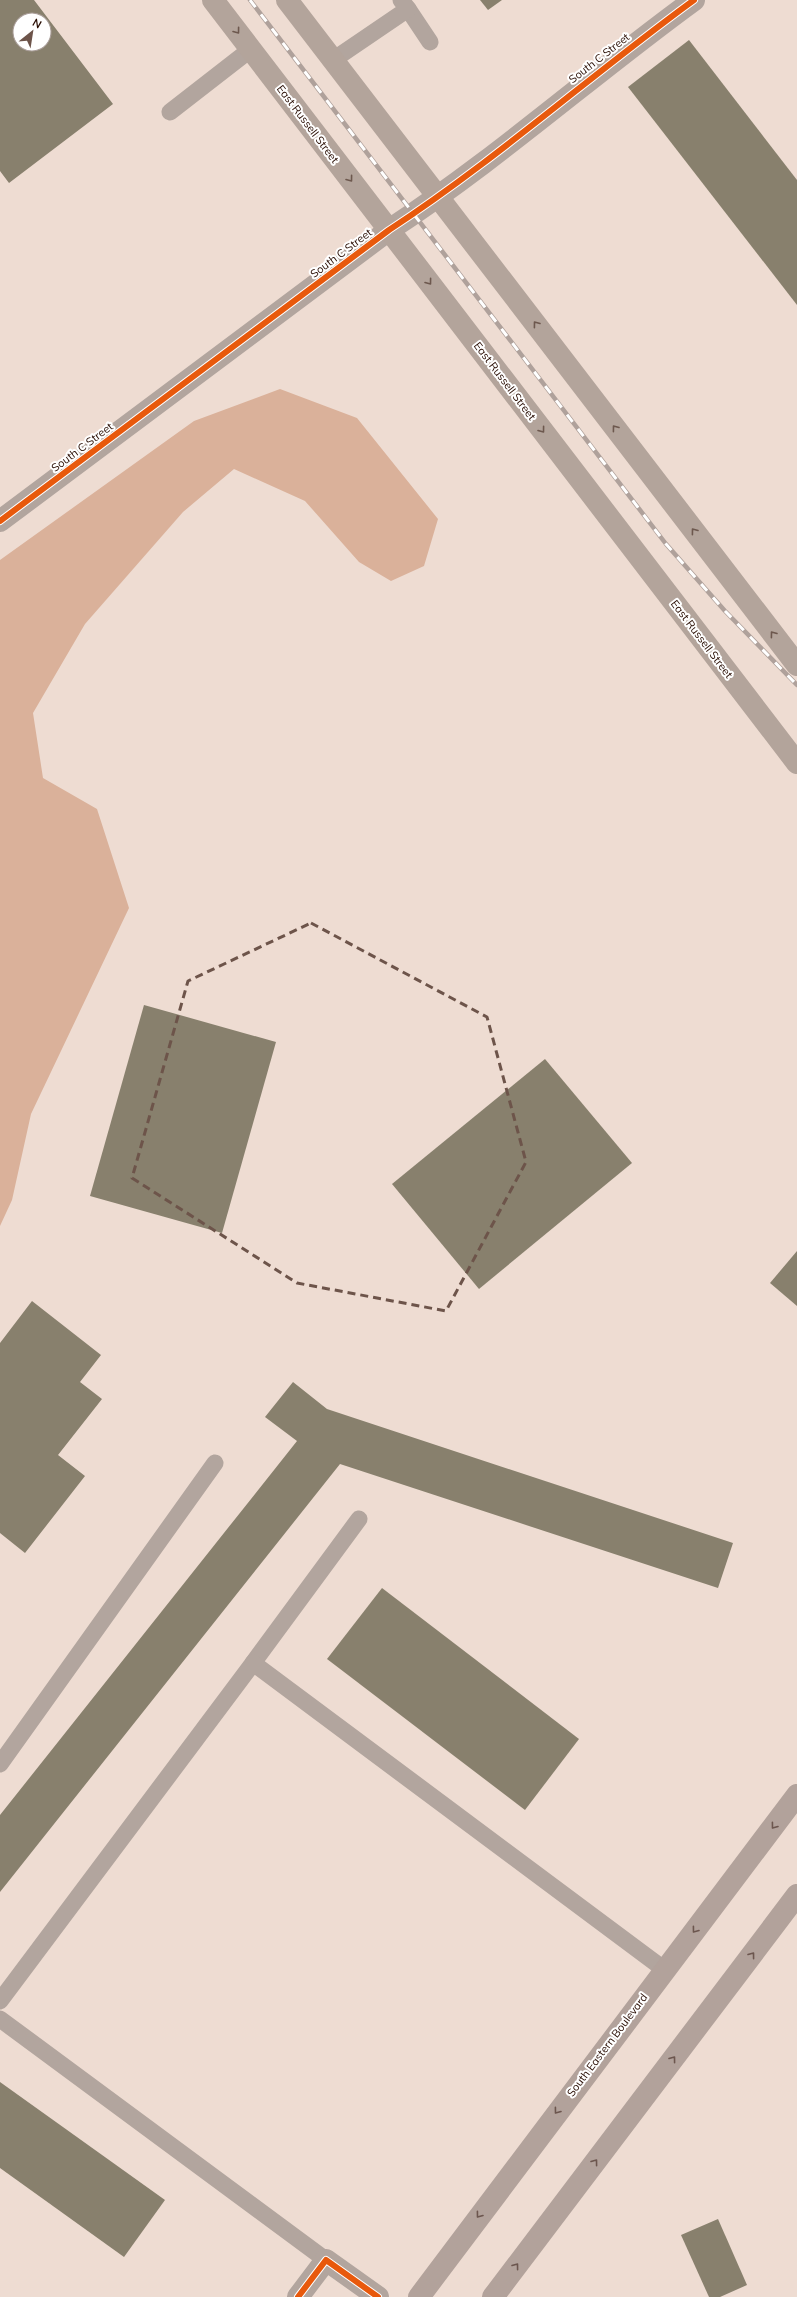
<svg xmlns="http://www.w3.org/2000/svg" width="797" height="2297" viewBox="0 0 797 2297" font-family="Mulish,sans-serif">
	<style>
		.forest { fill: #dab19a }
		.building { fill: #88806d; fill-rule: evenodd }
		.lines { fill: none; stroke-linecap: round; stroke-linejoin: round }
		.lane { stroke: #b2a59e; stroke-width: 17 }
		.street { stroke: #b2a59e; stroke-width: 22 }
		.secondary { stroke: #b3a49b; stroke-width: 22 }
		.highway { stroke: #b2a29b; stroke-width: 22 }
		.rail-casing { stroke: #afa19b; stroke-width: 4.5 }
		.rail { stroke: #fff; stroke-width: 3; stroke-dasharray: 9; stroke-linecap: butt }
		.cycleway-casing { stroke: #fff; stroke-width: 8 }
		.cycleway { stroke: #e8590c; stroke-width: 6 }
		.oneway { stroke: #6d584e }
		.oneway2 { stroke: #6c564e }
		.marked { fill: none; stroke: #6d544a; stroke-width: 3; stroke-dasharray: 8 5; stroke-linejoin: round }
		.labels { text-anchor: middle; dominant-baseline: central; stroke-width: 4; stroke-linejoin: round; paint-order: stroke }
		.street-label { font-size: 11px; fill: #270b00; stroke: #fff }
	</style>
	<rect width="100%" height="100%" fill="#eedcd2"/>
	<path class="forest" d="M 280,389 L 357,418 L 438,519 L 424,566 L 391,581 L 359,562 L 305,501 L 234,469 L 183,512 L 85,624 L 33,713 L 43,778 L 97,809 L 129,908 L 31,1114 L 12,1200 L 0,1226 L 0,560 L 194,421 Z"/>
	<g class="building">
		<path d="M 0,0 L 34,0 L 113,104 L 9,183 L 0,171 ZM 20,20 L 44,20 L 44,44 L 20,44 Z"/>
		<path d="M 480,0 L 502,0 L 488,10 Z"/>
		<path d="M 689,40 L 797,180 L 797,305 L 628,87 Z"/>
		<path d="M 144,1005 L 276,1042 L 222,1233 L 90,1196 Z"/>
		<path d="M 545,1059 L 632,1163 L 479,1289 L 392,1184 Z"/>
		<path d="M 797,1251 L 797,1306 L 770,1283 Z"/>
		<path d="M 32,1301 L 101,1355 L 80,1382 L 102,1399 L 58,1455 L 85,1476 L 25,1553 L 0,1533 L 0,1343 Z"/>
		<path d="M 293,1382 L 327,1409 L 733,1543 L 718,1588 L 340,1464 L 0,1892 L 0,1815 L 297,1441 L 265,1417 Z"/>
		<path d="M 382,1588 L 579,1739 L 525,1810 L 327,1659 Z"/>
		<path d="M 0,2082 L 165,2200 L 124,2257 L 0,2168 Z"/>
		<path d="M 718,2219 L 747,2285 L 720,2297 L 709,2297 L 681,2235 Z"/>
	</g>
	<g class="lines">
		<g class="lane">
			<path d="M 408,9 L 430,42"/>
			<path d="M 333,60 L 408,9 L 401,0"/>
			<path d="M 170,112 L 251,49"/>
			<path d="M 253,1663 L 359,1519"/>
			<path d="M 0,1764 L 215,1463"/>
			<path d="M 0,2001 L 253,1663 L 665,1970"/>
			<path d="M 0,2019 L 326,2260"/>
		</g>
		<g class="street">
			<path d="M 0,521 L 389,230 C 496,160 591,75 694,0"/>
			<path d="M 298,2297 L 326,2260 L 378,2297"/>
		</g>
		<g class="secondary">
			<path d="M 213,0 L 797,763"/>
			<path d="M 287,0 L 797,665"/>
		</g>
		<g class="highway">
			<path d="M 419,2297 L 797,1795"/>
			<path d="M 493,2297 L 797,1895"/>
		</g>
		<g class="rail-casing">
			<path id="rail" d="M 250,0 L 666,544 L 725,611 L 797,685"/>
		</g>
		<use href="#rail" class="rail"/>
		<g class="cycleway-casing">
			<g id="cycleway">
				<path d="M 0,521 L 389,230 C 496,160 591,75 694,0"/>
				<path d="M 298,2297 L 326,2260 L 378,2297"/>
			</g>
		</g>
		<use href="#cycleway" class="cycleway"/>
	</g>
	<defs><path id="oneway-chevron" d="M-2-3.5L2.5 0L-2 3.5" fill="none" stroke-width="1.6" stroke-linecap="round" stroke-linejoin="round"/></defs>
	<g class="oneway">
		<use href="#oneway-chevron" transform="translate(237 31) rotate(53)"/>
		<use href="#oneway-chevron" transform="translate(350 179) rotate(53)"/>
		<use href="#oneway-chevron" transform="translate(429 282) rotate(53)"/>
		<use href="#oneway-chevron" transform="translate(536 324) rotate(-127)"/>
		<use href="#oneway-chevron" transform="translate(615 428) rotate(-127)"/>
		<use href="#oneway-chevron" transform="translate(542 430) rotate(53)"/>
		<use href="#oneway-chevron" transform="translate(694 531) rotate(-127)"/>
		<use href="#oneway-chevron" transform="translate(773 634) rotate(-127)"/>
	</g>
	<g class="oneway2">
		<use href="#oneway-chevron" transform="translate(774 1826) rotate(127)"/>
		<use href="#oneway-chevron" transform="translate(695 1930) rotate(127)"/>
		<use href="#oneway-chevron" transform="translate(752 1955) rotate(-53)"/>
		<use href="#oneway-chevron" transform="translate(673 2059) rotate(-53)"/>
		<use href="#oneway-chevron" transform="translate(557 2111) rotate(127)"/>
		<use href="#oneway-chevron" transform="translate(595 2162) rotate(-53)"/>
		<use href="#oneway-chevron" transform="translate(479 2215) rotate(127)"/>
		<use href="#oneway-chevron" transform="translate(516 2266) rotate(-53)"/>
	</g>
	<path class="marked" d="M 311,923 L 487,1017 L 526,1162 L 446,1311 L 297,1283 L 132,1178 L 188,981 Z"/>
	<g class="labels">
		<g class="street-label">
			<text transform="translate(599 58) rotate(-38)">South C Street</text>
			<text transform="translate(308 124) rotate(53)">East Russell Street</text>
			<text transform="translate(341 253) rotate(-37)">South C Street</text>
			<text transform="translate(505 381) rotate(53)">East Russell Street</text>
			<text transform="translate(82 447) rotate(-37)">South C Street</text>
			<text transform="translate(702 639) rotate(53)">East Russell Street</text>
			<text transform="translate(607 2045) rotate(-53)">South Eastern Boulevard</text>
		</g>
	</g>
	<g transform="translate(32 32) rotate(30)"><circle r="19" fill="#ffffff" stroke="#a99d99"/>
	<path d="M0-3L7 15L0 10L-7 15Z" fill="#6d544a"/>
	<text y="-6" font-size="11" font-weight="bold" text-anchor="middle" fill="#270b00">N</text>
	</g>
</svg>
